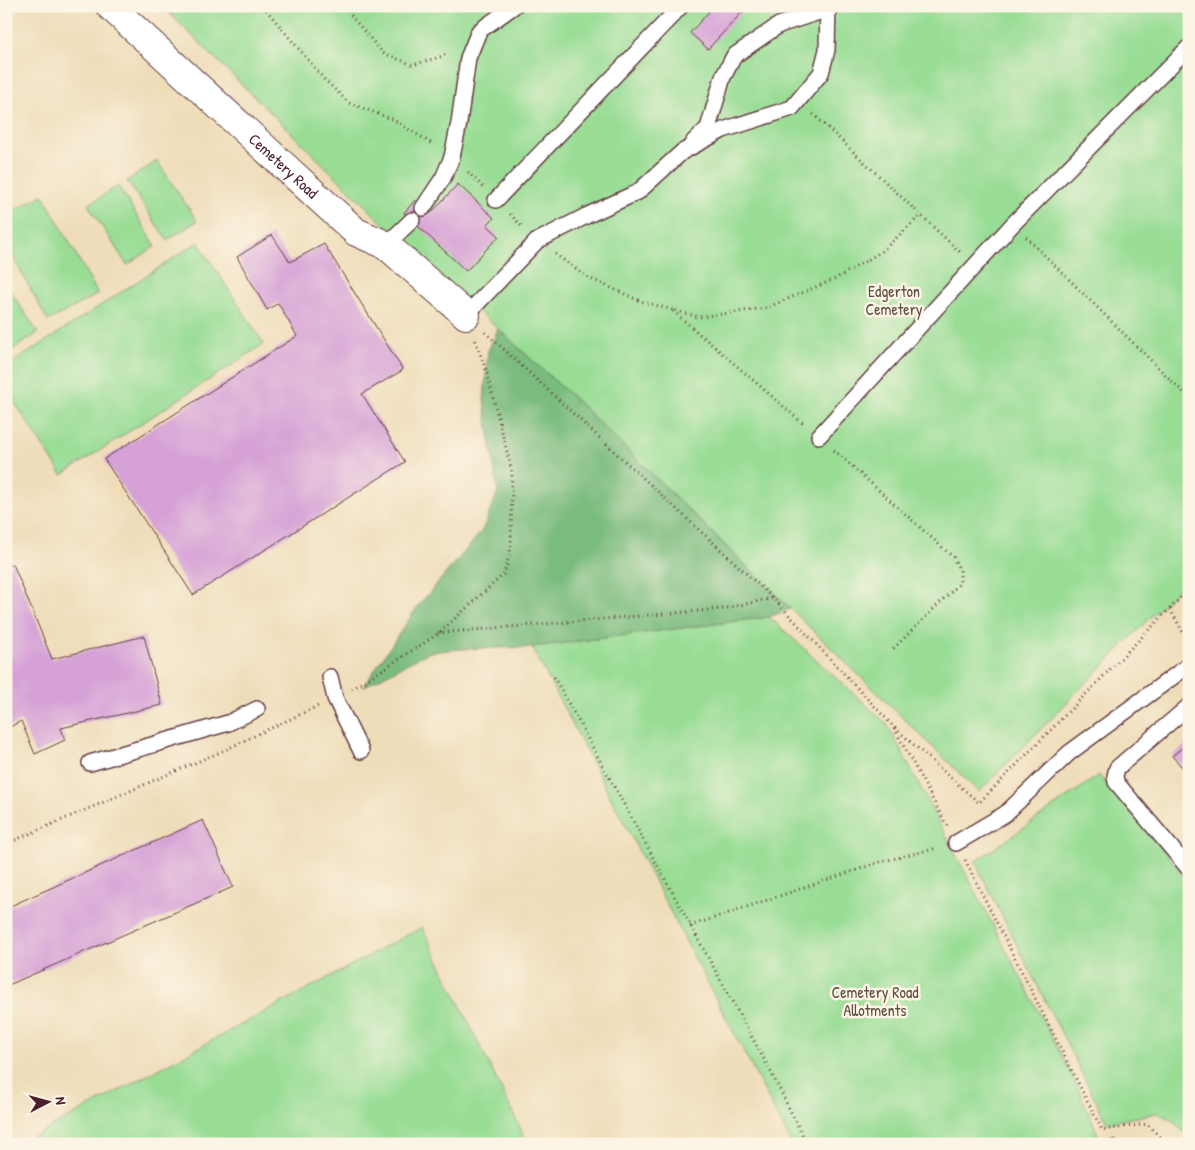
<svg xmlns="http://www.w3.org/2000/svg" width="1195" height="1150" viewBox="0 0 1195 1150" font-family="'Patrick Hand',sans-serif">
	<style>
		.green { fill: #99dd95; stroke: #727e60 }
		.forest { fill: #7abc7e; stroke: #626e54 }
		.building { fill: #d6a1d6 }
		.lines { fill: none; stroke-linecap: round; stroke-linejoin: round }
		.lane-casing { stroke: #633c40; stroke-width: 18 }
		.street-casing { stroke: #633c40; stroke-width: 30 }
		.path { stroke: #633c40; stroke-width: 3; stroke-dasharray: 1 4; stroke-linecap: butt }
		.lane { stroke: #fff; stroke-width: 15 }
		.street { stroke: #fff; stroke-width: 28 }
		.labels { text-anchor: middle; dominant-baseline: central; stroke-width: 5; stroke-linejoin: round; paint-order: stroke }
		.street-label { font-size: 16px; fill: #4a1f2b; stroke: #fcf5e5 }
		.park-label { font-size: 16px; fill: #5e4e46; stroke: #fcf5e5 }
	</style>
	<rect width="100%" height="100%" fill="#fcf5e5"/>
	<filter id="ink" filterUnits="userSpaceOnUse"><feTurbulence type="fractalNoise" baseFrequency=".02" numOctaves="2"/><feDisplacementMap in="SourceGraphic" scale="10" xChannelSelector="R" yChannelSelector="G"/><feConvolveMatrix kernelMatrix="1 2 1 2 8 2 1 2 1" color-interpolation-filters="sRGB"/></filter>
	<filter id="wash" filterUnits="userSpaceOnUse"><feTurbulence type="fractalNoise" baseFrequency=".0096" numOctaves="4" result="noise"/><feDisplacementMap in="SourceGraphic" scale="20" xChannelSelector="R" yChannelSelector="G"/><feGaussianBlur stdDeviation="1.12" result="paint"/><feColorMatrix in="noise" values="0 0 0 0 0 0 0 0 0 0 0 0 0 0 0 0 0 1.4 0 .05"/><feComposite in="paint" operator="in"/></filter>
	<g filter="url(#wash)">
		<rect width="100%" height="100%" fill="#efddba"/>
		<g class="green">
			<path d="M 162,6 L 1189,6 L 1189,578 L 979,792 L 576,400 L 395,235 Z"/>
			<path d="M 157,161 L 197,221 L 167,240 L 127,181 Z"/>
			<path d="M 118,186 L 156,246 L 127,265 L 88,205 Z"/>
			<path d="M 43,195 L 98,294 L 48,321 L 6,244 L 6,215 Z"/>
			<path d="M 198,242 L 264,344 L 62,475 L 6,389 L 6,367 Z"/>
			<path d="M 8,287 L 38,333 L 6,354 L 6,288 Z"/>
			<path d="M 769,617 L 887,724 L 1074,1079 L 1100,1139 L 1081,1144 L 792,1144 L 532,647 Z"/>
			<path d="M 1099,775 L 1189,881 L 1189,1128 L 1184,1132 L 1170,1119 L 1157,1113 L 1107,1123 L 975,862 Z"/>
			<path d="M 422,927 L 528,1144 L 32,1144 L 31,1138 Z"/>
		</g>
		<path class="forest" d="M 498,329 L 576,400 L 790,609 L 769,617 L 532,647 L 461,649 L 429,652 L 363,687 L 418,606 L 482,531 L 498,492 L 484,400 L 488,351 Z"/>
		<g id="blocks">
			<g class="building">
				<path d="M 714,6 L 745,6 L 746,8 L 708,49 L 690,33 Z"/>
				<path d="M 458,184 L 494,218 L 487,225 L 499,236 L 466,271 L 404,213 L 415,200 L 430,214 Z"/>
				<path d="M 272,235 L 290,262 L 324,244 L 403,370 L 362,394 L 405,462 L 193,595 L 104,459 L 297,336 L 278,303 L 267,310 L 237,257 Z"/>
				<path d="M 13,564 L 52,659 L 144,636 L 162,705 L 61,728 L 65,740 L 35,754 L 21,721 L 6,729 L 6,567 Z"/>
				<path d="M 1189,742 L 1189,775 L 1172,756 Z"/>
				<path d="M 203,820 L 233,887 L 6,986 L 6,908 Z"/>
				<path d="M 1115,1139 L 1117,1144 L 1101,1144 L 1101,1143 Z"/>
			</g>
		</g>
	</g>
	<g filter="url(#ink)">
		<use href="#blocks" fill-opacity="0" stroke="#633c40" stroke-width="1"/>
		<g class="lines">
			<g class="lane-casing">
				<g id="lane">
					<path d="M 694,141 L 708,128 L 723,77 L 734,56 L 779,25 L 828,9"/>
					<path d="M 496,200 L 681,6"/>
					<path d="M 423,208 L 443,178 L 452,157 L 459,123 L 468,58 L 479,31 L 514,6"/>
					<path d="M 386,245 L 412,220"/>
					<path d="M 466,315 L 537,241 L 586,216 L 638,192 L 682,152 L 723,130 L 792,108 L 821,73 L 827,50 L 828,6"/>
					<path d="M 819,436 L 1013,224 L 1189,47"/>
					<path d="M 330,677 L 335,698 L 361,751"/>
					<path d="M 1189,706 L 1117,768 L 1115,776 L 1116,782 L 1189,869"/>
					<path d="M 90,763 L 228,723 L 257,709"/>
					<path d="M 956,843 L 1005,814 L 1069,753 L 1189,665"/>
				</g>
			</g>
			<g class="street-casing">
				<g id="street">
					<path id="s1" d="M 110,6 L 356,232 L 386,245 L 466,315"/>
				</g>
			</g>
			<g class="path">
				<path d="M 263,6 L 324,79 L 349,103 L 392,119 L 434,145"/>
				<path d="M 347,6 L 352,17 L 383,53 L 413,65 L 443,56 L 448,53"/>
				<path d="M 849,12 L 856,6"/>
				<path d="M 813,114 L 960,252"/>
				<path d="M 468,172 L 483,187"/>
				<path d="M 510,214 L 523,228"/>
				<path d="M 1026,237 L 1189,398"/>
				<path d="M 555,254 L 587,277 L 640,301 L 699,317 L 766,308 L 835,279 L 881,252 L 921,215"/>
				<path d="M 673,311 L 805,425"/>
				<path d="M 485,332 L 773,598 L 893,726 L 979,803 L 1189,589"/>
				<path d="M 834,450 L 953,557 L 960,571 L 960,583 L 891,651"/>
				<path d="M 1170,609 L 1189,643"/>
				<path d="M 438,633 L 722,609 L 773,598"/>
				<path d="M 554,677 L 771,1072 L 807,1144"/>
				<path d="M 352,689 L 438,634 L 504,574 L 511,548 L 512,472 L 487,373 L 475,339"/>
				<path d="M 894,728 L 947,826"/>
				<path d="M 6,844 L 218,753 L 318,706"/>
				<path d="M 965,860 L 1102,1130 L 1147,1124 L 1167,1144"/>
				<path d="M 690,926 L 880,862 L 937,848"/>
			</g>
			<use href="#lane" class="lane"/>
			<use href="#street" class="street"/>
		</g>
	</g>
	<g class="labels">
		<g class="street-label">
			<text stroke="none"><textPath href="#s1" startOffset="236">Cemetery Road</textPath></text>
		</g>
		<g class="park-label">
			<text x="894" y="291">Edgerton<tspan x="894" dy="18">Cemetery</tspan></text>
			<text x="875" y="992">Cemetery Road<tspan x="875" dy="18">Allotments</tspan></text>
		</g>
	</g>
	<rect width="1195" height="1150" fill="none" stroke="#fcf5e5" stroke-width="25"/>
	<g transform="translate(48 1102) rotate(84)" stroke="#fcf5e5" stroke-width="4" paint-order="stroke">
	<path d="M0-4L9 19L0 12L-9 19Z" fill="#4a1f2b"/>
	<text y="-8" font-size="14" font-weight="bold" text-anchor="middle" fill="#4a1f2b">N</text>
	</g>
</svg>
